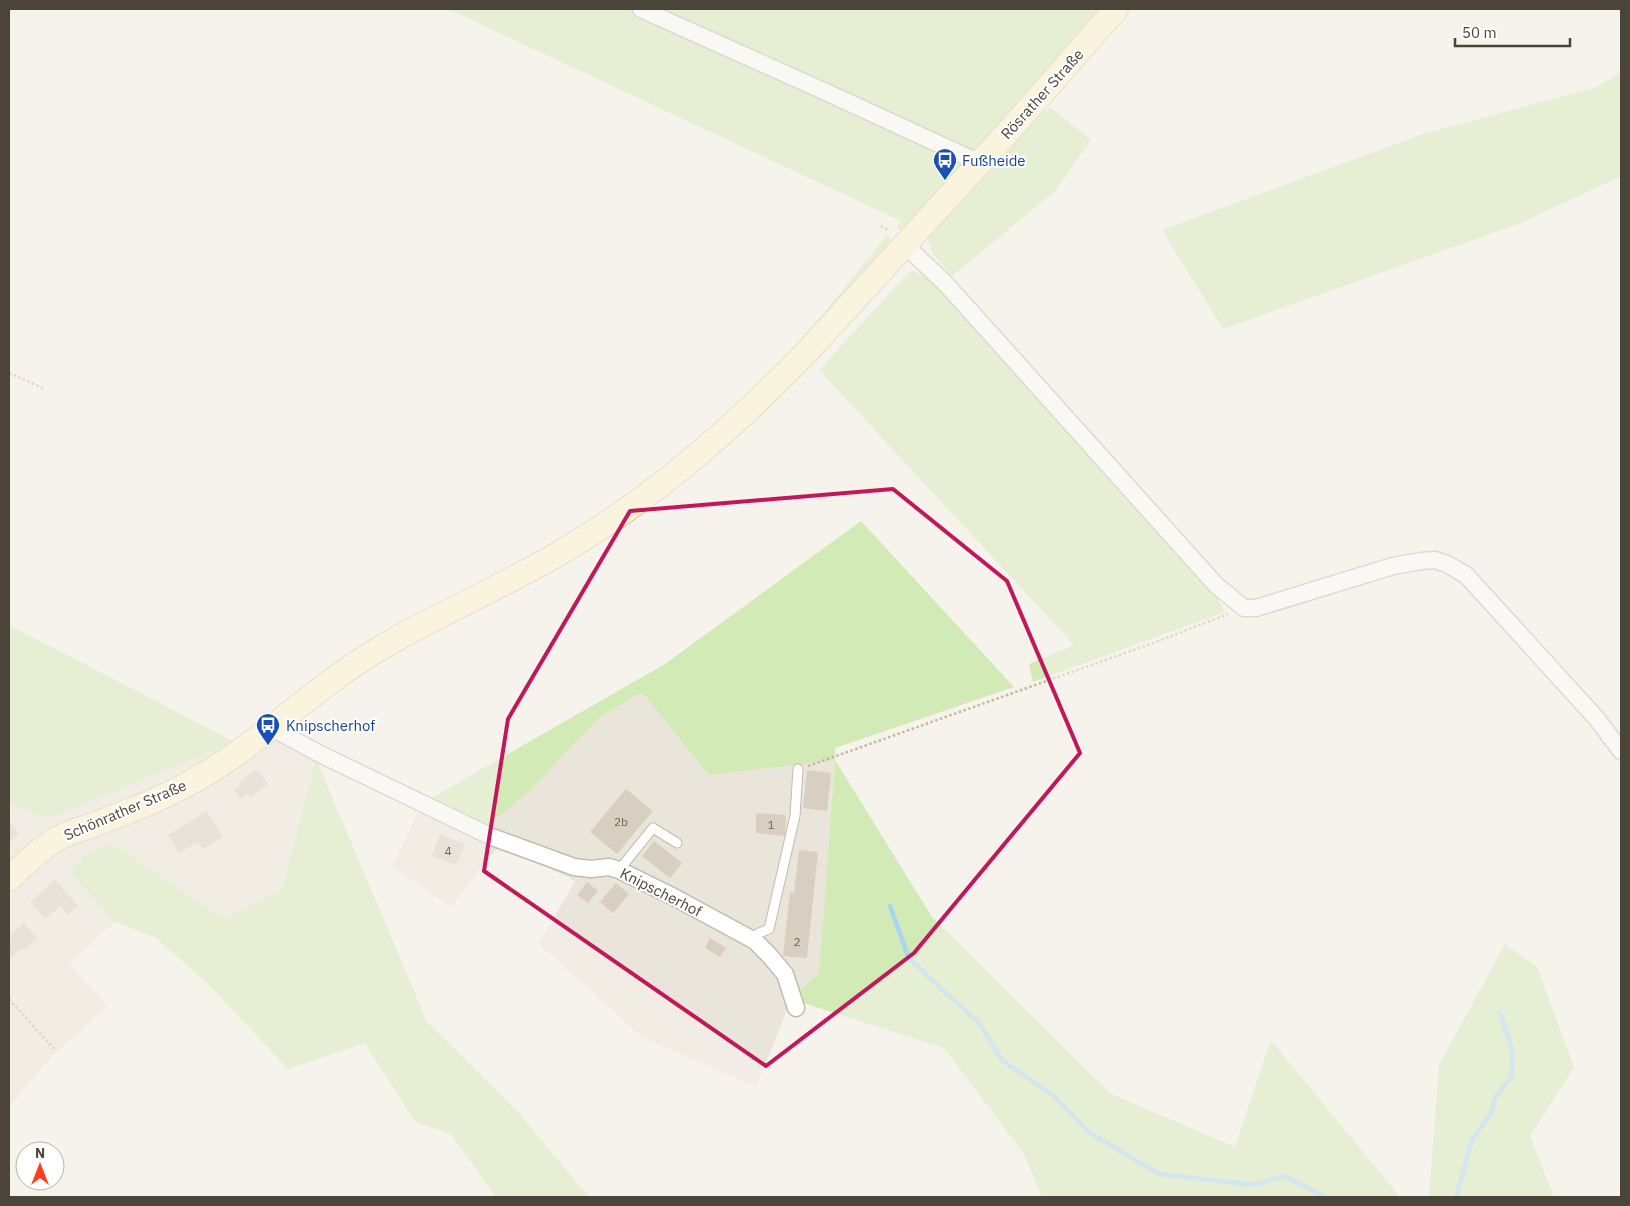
<svg xmlns="http://www.w3.org/2000/svg" width="1630" height="1206" viewBox="0 0 1630 1206" font-family="'IBM Plex Sans',sans-serif">
	<style>
		.residential { fill: #eae5da }
		.green { fill: #d2eab5 }
		.lines { fill: none; stroke-linecap: round; stroke-linejoin: round }
		.stream { stroke: #a9d4f2; stroke-width: 4.5 }
		.building { fill: #d8cfc1 }
		.lane-casing { stroke: #c2bbae; stroke-width: 11 }
		.street-casing { stroke: #c2bbae; stroke-width: 19 }
		.secondary-casing { stroke: #d6c79b; stroke-width: 26 }
		.path { stroke: #c4b79f; stroke-width: 2.5; stroke-dasharray: 2.5 2.5; stroke-linecap: butt }
		.lane { stroke: #fff; stroke-width: 9 }
		.street { stroke: #fff; stroke-width: 16 }
		.secondary { stroke: #fff3cd; stroke-width: 24 }
		.marked { fill: none; stroke: #c2185b; stroke-width: 4; stroke-linejoin: round }
		.labels { text-anchor: middle; dominant-baseline: central; stroke-width: 4; stroke-linejoin: round; paint-order: stroke }
		.number-label { font-size: 12px; fill: #6e675b }
		.street-label { font-size: 15px; fill: #4b4439; stroke: #fff }
		.transit-label { font-size: 15px; fill: #164399; stroke: #fff; text-anchor: start }
	</style>
	<rect width="100%" height="100%" fill="#f6f3ec"/>
	<g class="residential">
		<path d="M 642,691 L 709,775 L 835,759 L 819,973 L 791,1000 L 756,1087 L 642,1037 L 539,944 L 575,881 L 500,844 L 451,907 L 392,866 L 419,810 L 531,789 L 601,716 Z"/>
		<path d="M 278,738 L 316,759 L 282,890 L 224,919 L 116,846 L 81,859 L 78,865 L 70,874 L 115,922 L 69,963 L 108,1006 L 50,1058 L 9,1107 L 9,802 L 47,819 L 235,742 Z"/>
	</g>
	<g class="green">
		<path d="M 448,9 L 631,9 L 928,147 L 969,163 L 908,234 L 896,227 L 901,221 Z"/>
		<path d="M 650,9 L 1096,9 L 1101,15 L 978,151 L 962,150 Z"/>
		<path d="M 1621,72 L 1621,176 L 1521,223 L 1223,329 L 1162,230 L 1423,134 L 1594,88 Z"/>
		<path d="M 1050,107 L 1091,140 L 1054,192 L 952,276 L 933,254 L 927,238 L 1024,132 Z"/>
		<path d="M 887,235 L 897,244 L 796,347 Z"/>
		<path d="M 911,270 L 931,280 L 1211,587 L 1225,612 L 1033,682 L 1029,664 L 1074,645 L 819,370 Z"/>
		<path d="M 861,521 L 1014,687 L 835,748 L 835,760 L 932,917 L 1111,1094 L 1235,1147 L 1271,1040 L 1400,1197 L 1042,1197 L 1024,1154 L 944,1048 L 791,999 L 819,973 L 835,760 L 709,775 L 642,692 L 601,716 L 531,789 L 485,828 L 426,801 L 665,664 Z"/>
		<path d="M 9,626 L 11,626 L 235,742 L 47,819 L 9,802 Z"/>
		<path d="M 316,759 L 427,1022 L 517,1111 L 589,1197 L 496,1197 L 451,1134 L 415,1122 L 365,1043 L 288,1069 L 209,985 L 156,938 L 115,922 L 70,873 C 75,869 78,862 83,858 C 91,849 104,845 116,846 L 224,919 L 282,890 Z"/>
		<path d="M 1505,944 L 1537,967 L 1574,1067 L 1530,1136 L 1554,1197 L 1429,1197 L 1439,1065 Z"/>
	</g>
	<g class="lines">
		<g class="stream">
			<path d="M 890,906 L 909,959 L 979,1023 L 1002,1060 L 1053,1095 L 1090,1133 L 1159,1174 L 1253,1185 L 1284,1176 L 1325,1197"/>
			<path d="M 1456,1197 L 1472,1140 L 1492,1111 L 1495,1097 L 1511,1078 L 1513,1053 L 1501,1015"/>
		</g>
	</g>
	<g class="building">
		<path d="M 257,769 L 268,784 L 250,797 L 248,794 L 240,799 L 234,790 L 241,784 L 239,782 Z"/>
		<path d="M 807,770 L 831,773 L 827,811 L 803,808 Z"/>
		<path d="M 626,789 L 653,811 L 617,854 L 590,832 Z"/>
		<path d="M 207,811 L 223,837 L 203,849 L 198,842 L 179,853 L 168,835 Z"/>
		<path d="M 756,813 L 786,815 L 785,836 L 756,833 Z"/>
		<path d="M 9,822 L 19,833 L 9,843 Z"/>
		<path d="M 440,834 L 465,844 L 456,865 L 432,856 Z"/>
		<path d="M 654,841 L 682,863 L 670,878 L 642,856 Z"/>
		<path d="M 799,850 L 818,852 L 807,958 L 783,956 L 790,892 L 794,893 Z"/>
		<path d="M 55,880 L 78,906 L 68,915 L 60,906 L 45,919 L 30,902 Z"/>
		<path d="M 587,882 L 598,891 L 588,903 L 577,895 Z"/>
		<path d="M 616,883 L 629,894 L 613,913 L 600,902 Z"/>
		<path d="M 24,923 L 37,938 L 24,950 L 22,948 L 9,959 L 9,939 L 11,937 L 9,936 Z"/>
		<path d="M 710,938 L 726,948 L 720,957 L 705,948 Z"/>
	</g>
	<g class="lines">
		<g class="lane-casing">
			<g id="lane">
				<path d="M 619,870 L 653,828 L 677,843"/>
				<path d="M 750,939 L 759,933 L 769,929 L 795,816 L 798,769"/>
			</g>
		</g>
		<g class="street-casing">
			<g id="street">
				<path d="M 641,9 L 828,93 L 980,163"/>
				<path d="M 905,245 L 946,284 L 1216,585 L 1244,608 L 1256,608 L 1393,566 L 1421,561 L 1435,560 L 1447,564 L 1466,575 L 1597,719 L 1621,751"/>
				<path d="M 272,728 L 320,754 L 492,837 L 574,867 L 591,869 L 609,867 L 619,870 L 672,896 L 755,941 L 769,955 L 785,974 L 796,1008"/>
			</g>
		</g>
		<g class="secondary-casing">
			<path id="secondary" d="M 9,879 C 24,865 39,849 57,839 C 65,834 74,831 84,828 C 99,823 114,817 129,811 C 156,801 182,788 207,773 C 268,736 318,685 379,649 C 437,614 500,588 558,554 C 651,500 731,430 805,354 L 1017,122 L 1116,9"/>
		</g>
		<g class="path">
			<path d="M 881,226 L 890,231"/>
			<path d="M 9,373 L 43,388"/>
			<path d="M 808,766 L 1156,642 L 1228,614"/>
			<path d="M 9,999 L 56,1051"/>
		</g>
		<use href="#lane" class="lane"/>
		<use href="#street" class="street"/>
		<use href="#secondary" class="secondary"/>
	</g>
	<path d="M0 0H1630V1206H0ZM 893,489 L 1007,581 L 1080,753 L 914,953 L 766,1066 L 484,871 L 508,719 L 630,511 Z" fill="#f6f3ec" fill-opacity=".55" fill-rule="evenodd"/>
	<path class="marked" d="M 893,489 L 1007,581 L 1080,753 L 914,953 L 766,1066 L 484,871 L 508,719 L 630,511 Z"/>
	<defs>
		<g id="bus-pin" transform="scale(1.25)"><path d="M0 17L-7.5 6A9.5 9.5 0 1 1 7.5 6Z" fill="#1a4fb4" stroke="#fff"/><path d="M-5-6H5V4H4V6H2V4H-2V6H-4V4H-5ZM-3.5-4V0h7V-4ZM-3.5 1.2v1.5H-2V1.2ZM2 1.2v1.5H3.5V1.2Z" fill="#fff"/></g>
	</defs>
	<g fill-rule="evenodd">
		<use href="#bus-pin" x="945" y="160"/>
		<use href="#bus-pin" x="268" y="725"/>
	</g>
	<g class="labels">
		<g class="number-label">
			<text x="621" y="821">2b</text>
			<text x="771" y="824">1</text>
			<text x="448" y="850">4</text>
			<text x="797" y="941">2</text>
		</g>
		<g class="street-label">
			<text transform="translate(1042 94) rotate(-48)">Rösrather Straße</text>
			<text transform="translate(125 810) rotate(-23)">Schönrather Straße</text>
			<text transform="translate(661 892) rotate(27)">Knipscherhof</text>
		</g>
		<g class="transit-label">
			<text x="962" y="160">Fußheide</text>
			<text x="286" y="725">Knipscherhof</text>
		</g>
	</g>
	<rect width="1630" height="1206" fill="none" stroke="#4b4439" stroke-width="20"/>
	<g transform="translate(40 1166)"><circle r="24" fill="#ffffff" stroke="#b7b4b0"/>
	<path d="M0-4L9 19L0 12L-9 19Z" fill="#fc3f1d"/>
	<text y="-8" font-size="14" font-weight="bold" text-anchor="middle" fill="#4b4439">N</text>
	</g>
	<path d="M1455 38v8h115v-8" fill="none" stroke="#4b4439" stroke-width="2.5"/>
	<text x="1462" y="38" font-size="15" fill="#4b4439" stroke="#ffffff" stroke-width="4" paint-order="stroke">50 m</text>
</svg>
